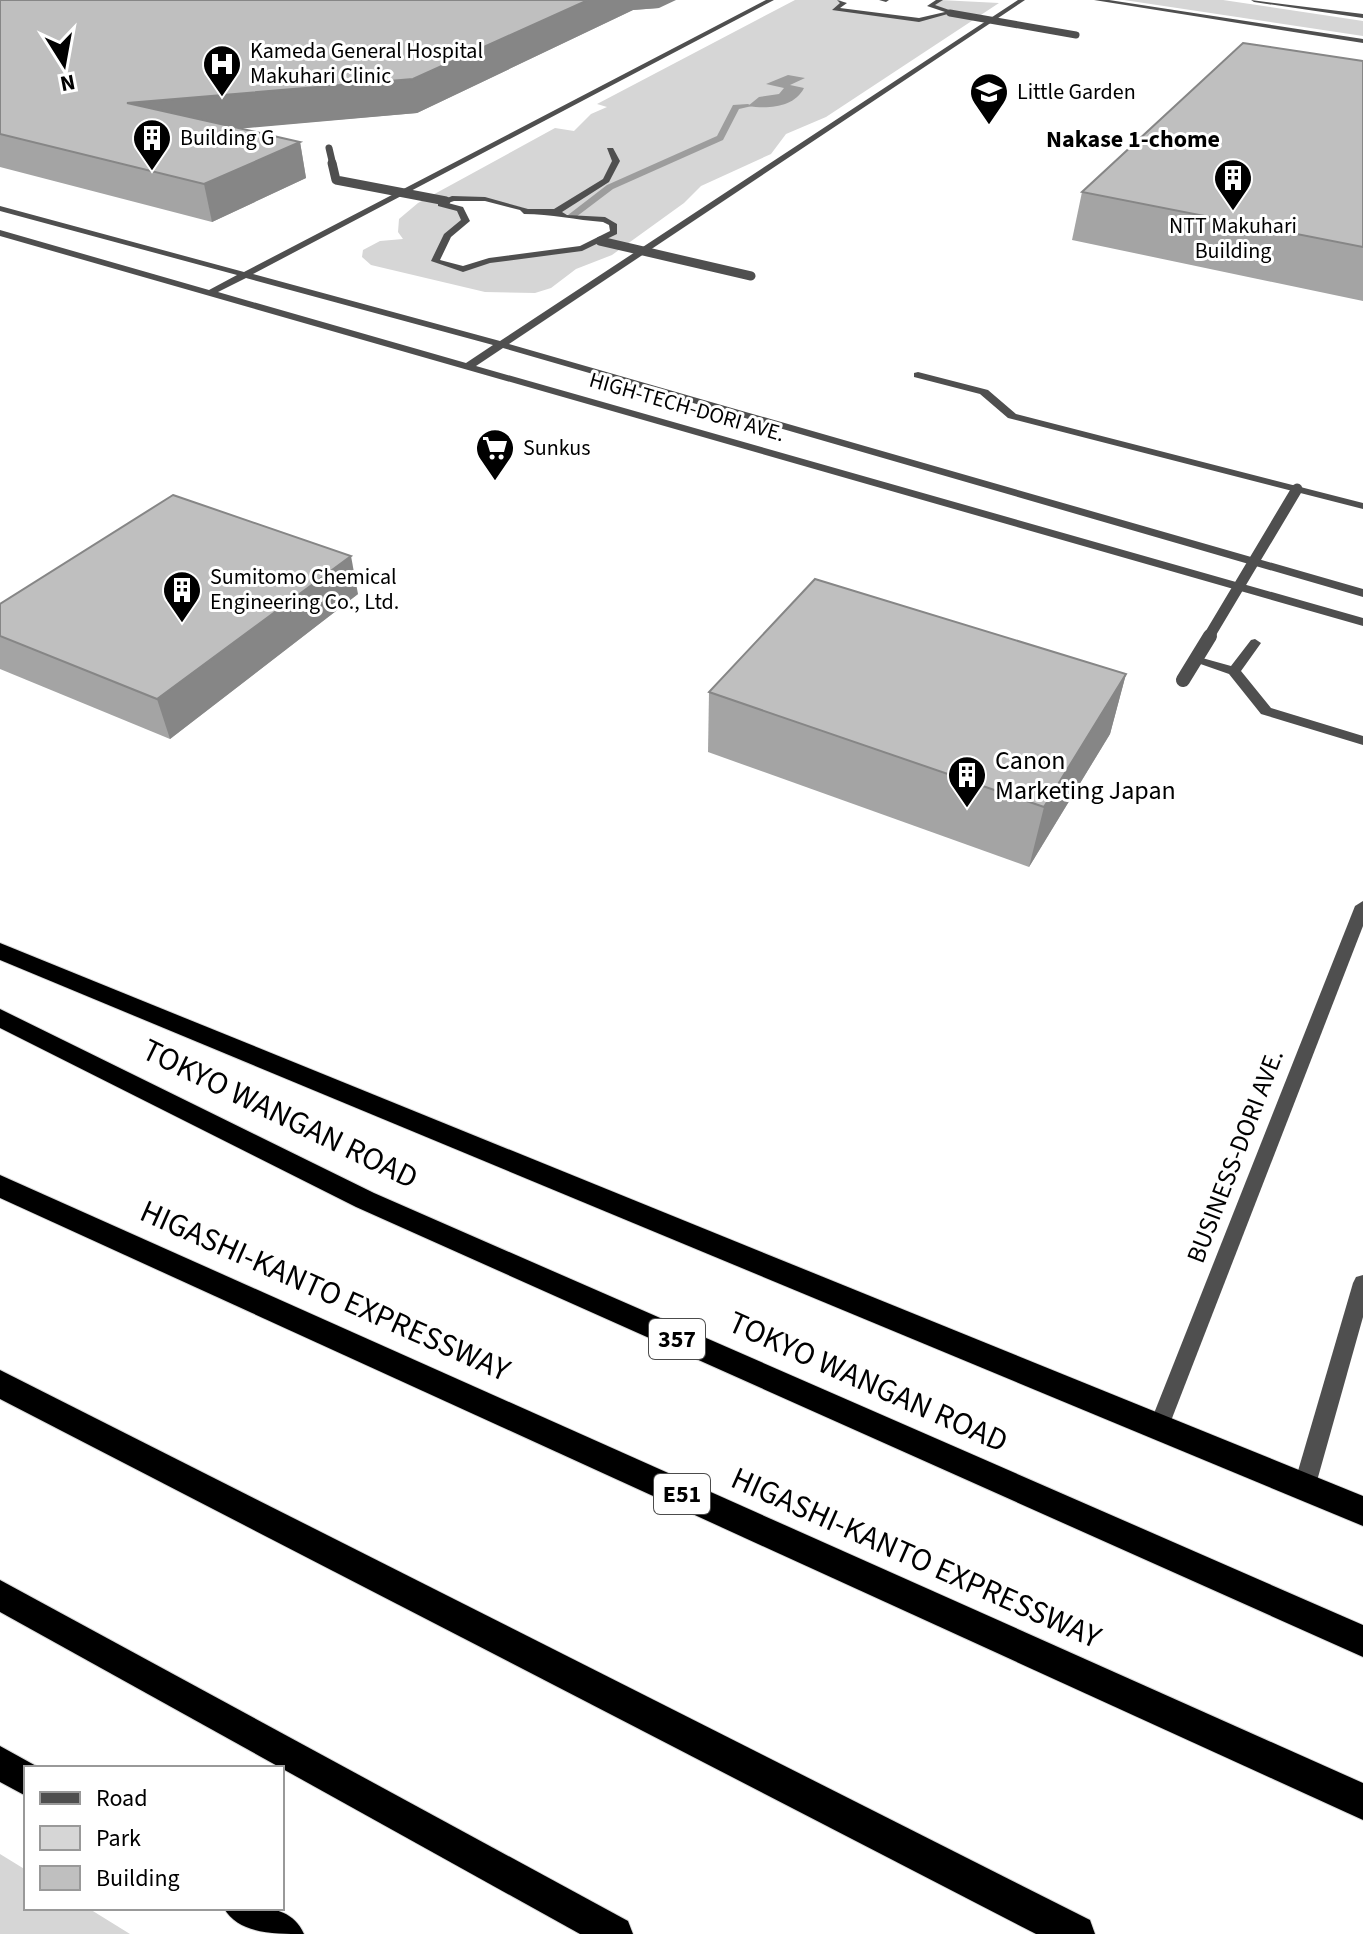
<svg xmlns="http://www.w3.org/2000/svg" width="1363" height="1934" viewBox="0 0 1363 1934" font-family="'Source Sans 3',sans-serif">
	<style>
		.green { fill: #d6d6d6; fill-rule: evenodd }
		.water { fill: #9d9d9d }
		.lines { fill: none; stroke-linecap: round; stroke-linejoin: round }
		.stream { fill: #9d9d9d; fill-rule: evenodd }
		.trunk-casing { stroke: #dbdbdb; stroke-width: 2 }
		.motorway-casing { stroke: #dbdbdb; stroke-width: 2 }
		.pedestrian { fill: #4f4f4f; fill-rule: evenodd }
		.tertiary { fill: #4f4f4f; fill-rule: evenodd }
		.trunk { fill: #000; fill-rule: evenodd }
		.motorway { fill: #000; fill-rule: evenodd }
		.pedestrian-bridge-far3 { stroke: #4f4f4f; stroke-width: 7 }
		.pedestrian-bridge-far2 { stroke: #4f4f4f; stroke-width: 9 }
		.pedestrian-bridge-far1 { stroke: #4f4f4f; stroke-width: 11 }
		.pedestrian-bridge { stroke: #4f4f4f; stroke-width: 14 }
		.wall { fill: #a4a4a4 }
		.shaded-wall { fill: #868686 }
		.building { fill: #bfbfbf; stroke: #868686; stroke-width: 2 }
		.labels { text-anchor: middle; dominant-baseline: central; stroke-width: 6; stroke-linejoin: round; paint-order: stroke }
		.far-poi-label { font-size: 22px; fill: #000; stroke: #fff; text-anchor: start }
		.far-street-label { font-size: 22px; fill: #000; stroke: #fff }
		.far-neighbourhood-label { font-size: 24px; font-weight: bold; fill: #000; stroke: #fff }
		.shield { fill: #fff; stroke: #4c4c4c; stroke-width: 2 }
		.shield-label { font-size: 24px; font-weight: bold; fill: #000 }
		.poi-label { font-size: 26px; fill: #000; stroke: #fff; text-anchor: start }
		.street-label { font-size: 26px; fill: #000; stroke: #fff }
		.near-street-label { font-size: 32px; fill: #000; stroke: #fff }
	</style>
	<rect width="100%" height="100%" fill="#fff"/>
	<g class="green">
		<path d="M 795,0 L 840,0 L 844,3 L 836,9 L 919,20 L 951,13 L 930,6 L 940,0 L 999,3 L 826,117 L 786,134 L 771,154 L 701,186 L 684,203 L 612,255 L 576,269 L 551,288 L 535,293 L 485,292 L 371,265 L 362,257 L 363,250 L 380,241 L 403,239 L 398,232 L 399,219 L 418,203 L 555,128 L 574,131 L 591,114 L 607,107 L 597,104 ZM 452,198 L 485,199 L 524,208 L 532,214 C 551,213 596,215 613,224 L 613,232 L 582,248 L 489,261 L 463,269 L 435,260 L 447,236 L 466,221 L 460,209 L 443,203 Z"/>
		<path d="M 1124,0 L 1223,0 L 1363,21 L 1363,36 Z"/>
		<path d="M 0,1854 L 26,1870 L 26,1908 L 88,1908 L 130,1934 L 0,1934 Z"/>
	</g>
	<path class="water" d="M 788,75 L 805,78 L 790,85 L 804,88 C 794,108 767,109 748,106 L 759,97 L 779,94 L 784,88 L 766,84 Z"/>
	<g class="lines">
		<path class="stream" d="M 748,104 L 752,106 L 739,109 L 723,140 L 613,189 L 576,217 L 568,215 L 607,185 L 717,136 L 733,105 Z"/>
		<g class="trunk-casing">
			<g id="trunk">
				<path d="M 0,943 L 1363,1496 L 1363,1526 L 0,960 Z"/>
				<path d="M 0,1009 L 374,1193 L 1363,1625 L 1363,1657 L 356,1207 L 0,1028 Z"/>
				<path d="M 0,1580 L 628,1921 L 633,1934 L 580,1934 L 0,1612 Z"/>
				<path d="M 0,1746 L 38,1767 L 26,1768 L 26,1796 L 0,1782 Z"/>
				<path d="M 224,1908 C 254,1908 290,1902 304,1934 C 274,1934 238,1934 224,1908 Z"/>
			</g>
		</g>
		<g class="motorway-casing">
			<g id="motorway">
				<path d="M 0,1175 L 1363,1783 L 1363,1820 L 0,1198 Z"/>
				<path d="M 0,1370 L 1090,1920 L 1095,1934 L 1036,1934 L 0,1399 Z"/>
			</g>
		</g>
		<g class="pedestrian">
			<path d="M 837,0 L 847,3 L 840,8 L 919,18 L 945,12 L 927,6 L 936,0 L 943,0 L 935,5 L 955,12 L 919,22 L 832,10 L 840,3 Z"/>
			<path d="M 879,0 L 889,0 L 886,2 Z"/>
			<path d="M 607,148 L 613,148 L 620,161 L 609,182 L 562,212 L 567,215 L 605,217 L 617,224 L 617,234 L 582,251 L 490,263 L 463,272 L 431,261 L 444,234 L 461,220 L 457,211 L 438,206 L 438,202 L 452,196 L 485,197 L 528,209 L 554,209 L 603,179 L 612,161 ZM 454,201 L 485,201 L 520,210 L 524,214 C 551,214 576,220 603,222 L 609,225 L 610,231 L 580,246 L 489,258 L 463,266 L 440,260 L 451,237 L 470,221 L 463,207 L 448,203 Z"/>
			<path d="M 918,372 L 988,390 L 1016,414 L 1363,503 L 1363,509 L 1008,418 L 980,394 L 914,377 L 914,373 Z"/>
			<path d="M 1255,639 L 1261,643 L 1241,671 L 1271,708 L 1363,736 L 1363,745 L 1261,714 L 1229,674 L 1189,660 L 1195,656 L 1231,666 L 1251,640 Z"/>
		</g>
		<g class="tertiary">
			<path d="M 766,0 L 774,0 L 253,274 L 500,341 L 1018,0 L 1025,0 L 509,344 L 1363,589 L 1363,597 L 503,348 L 476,366 L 1363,618 L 1363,626 L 0,236 L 0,230 L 209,290 L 237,275 L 0,211 L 0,206 L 244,272 ZM 246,278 L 493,345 L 466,363 L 218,292 Z"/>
			<path d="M 1094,0 L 1109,0 L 1363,39 L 1363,43 Z"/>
			<path d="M 1251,0 L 1363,14 L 1363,18 L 1254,2 Z"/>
			<path d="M 1363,901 L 1363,926 L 1169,1426 L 1166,1433 L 1159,1436 L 1152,1433 L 1149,1426 L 1355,906 Z"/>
			<path d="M 1363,1275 L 1363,1317 L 1315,1488 L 1312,1495 L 1304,1498 L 1296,1495 L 1293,1488 L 1353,1283 L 1356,1277 Z"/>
		</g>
		<use href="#trunk" class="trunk"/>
		<use href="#motorway" class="motorway"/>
		<g class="pedestrian-bridge-far3">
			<path d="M 950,13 L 1076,35"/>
			<path d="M 329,148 L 333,165"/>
		</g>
		<g class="pedestrian-bridge-far2">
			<path d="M 332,163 L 336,180 L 446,201"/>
			<path d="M 600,241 L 751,276"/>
		</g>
		<path class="pedestrian-bridge-far1" d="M 1208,638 L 1297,489"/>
		<path class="pedestrian-bridge" d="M 1183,680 L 1210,636"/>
	</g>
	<g class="wall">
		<path d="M 0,0 L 659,8 L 633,10 L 417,113 L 240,128 L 300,142 L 306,178 L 212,222 L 0,167 Z"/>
		<path d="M 1363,61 L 1363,301 L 1072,240 L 1082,192 Z"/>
		<path d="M 358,594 L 170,739 L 0,669 L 0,604 Z"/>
		<path d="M 1126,674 L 1110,734 L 1029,867 L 708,752 L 709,692 Z"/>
	</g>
	<g class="shaded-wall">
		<path d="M 588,0 L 676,0 L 659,8 L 633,10 L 417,113 L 135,138 L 127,103 Z"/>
		<path d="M 300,142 L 306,178 L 212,222 L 204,184 Z"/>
		<path d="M 351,556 L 358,594 L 170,739 L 157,699 Z"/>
		<path d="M 1126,674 L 1110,734 L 1029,867 L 1044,807 Z"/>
	</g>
	<g class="building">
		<path d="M 0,0 L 588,0 L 413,79 L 127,103 L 300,142 L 204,184 L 0,134 Z"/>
		<path d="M 1243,43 L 1363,61 L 1363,247 L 1082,192 Z"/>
		<path d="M 173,495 L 351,556 L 157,699 L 0,636 L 0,604 Z"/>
		<path d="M 815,579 L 1126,674 L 1044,807 L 709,692 Z"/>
	</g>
	<defs>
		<g id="hospital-pin" transform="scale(2)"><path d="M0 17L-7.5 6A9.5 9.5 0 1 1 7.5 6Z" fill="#000" stroke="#fff"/><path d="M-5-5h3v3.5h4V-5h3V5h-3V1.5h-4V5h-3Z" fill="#fff"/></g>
		<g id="school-pin" transform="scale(2)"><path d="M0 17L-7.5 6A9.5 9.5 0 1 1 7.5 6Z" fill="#000" stroke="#fff"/><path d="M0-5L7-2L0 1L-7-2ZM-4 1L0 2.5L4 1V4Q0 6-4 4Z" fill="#fff"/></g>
		<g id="building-pin" transform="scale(2)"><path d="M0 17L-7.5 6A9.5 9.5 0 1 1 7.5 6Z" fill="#000" stroke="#fff"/><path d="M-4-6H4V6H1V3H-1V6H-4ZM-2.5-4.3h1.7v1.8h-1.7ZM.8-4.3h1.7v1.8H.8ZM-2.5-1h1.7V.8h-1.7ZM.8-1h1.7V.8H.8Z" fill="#fff"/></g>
		<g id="supermarket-pin" transform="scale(2)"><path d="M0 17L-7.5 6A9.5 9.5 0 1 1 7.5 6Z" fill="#000" stroke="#fff"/><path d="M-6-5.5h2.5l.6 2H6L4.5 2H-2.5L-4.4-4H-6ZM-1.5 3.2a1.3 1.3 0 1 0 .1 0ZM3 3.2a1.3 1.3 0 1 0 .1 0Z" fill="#fff"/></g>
	</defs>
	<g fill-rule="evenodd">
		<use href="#hospital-pin" x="222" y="64"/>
		<use href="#school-pin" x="989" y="92"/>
		<use href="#building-pin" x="152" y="138"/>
		<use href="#building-pin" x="1233" y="178"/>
		<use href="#supermarket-pin" x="495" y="448"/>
		<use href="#building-pin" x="182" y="590"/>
		<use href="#building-pin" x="967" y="775"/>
	</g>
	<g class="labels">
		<g class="far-poi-label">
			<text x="250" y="51">Kameda General Hospital<tspan x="250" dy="25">Makuhari Clinic</tspan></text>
			<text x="1017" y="92">Little Garden</text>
			<text x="180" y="138">Building G</text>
			<text x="1233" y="226" text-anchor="middle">NTT Makuhari<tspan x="1233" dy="25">Building</tspan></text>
			<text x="523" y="448">Sunkus</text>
			<text x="210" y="577">Sumitomo Chemical<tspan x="210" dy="25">Engineering Co., Ltd.</tspan></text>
		</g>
		<g class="far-street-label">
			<text transform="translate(687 407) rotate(16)">HIGH-TECH-DORI AVE.</text>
		</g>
		<g class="far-neighbourhood-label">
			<text x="1133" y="139">Nakase 1-chome</text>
		</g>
		<g class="shield">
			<rect x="649" y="1319" width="56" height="40" rx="6"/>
			<rect x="654" y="1474" width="56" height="40" rx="6"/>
		</g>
		<g class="shield-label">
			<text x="677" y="1339">357</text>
			<text x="682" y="1494">E51</text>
		</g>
		<g class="poi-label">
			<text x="995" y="760">Canon<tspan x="995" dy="30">Marketing Japan</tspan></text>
		</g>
		<g class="street-label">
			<text transform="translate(1235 1156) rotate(-69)">BUSINESS-DORI AVE.</text>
		</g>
		<g class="near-street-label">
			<text transform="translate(280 1114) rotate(26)">TOKYO WANGAN ROAD</text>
			<text transform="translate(325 1291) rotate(24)">HIGASHI-KANTO EXPRESSWAY</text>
			<text transform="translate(868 1382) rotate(24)">TOKYO WANGAN ROAD</text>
			<text transform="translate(916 1558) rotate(24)">HIGASHI-KANTO EXPRESSWAY</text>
		</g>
	</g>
	<rect x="24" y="1766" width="260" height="144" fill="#ffffff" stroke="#999999" stroke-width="2"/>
	<rect x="40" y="1792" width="40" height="12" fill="#4f4f4f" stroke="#999999" stroke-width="2"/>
	<text x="96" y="1806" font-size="24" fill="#000000">Road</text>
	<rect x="40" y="1826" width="40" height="24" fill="#d6d6d6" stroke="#999999" stroke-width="2"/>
	<text x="96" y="1846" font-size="24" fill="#000000">Park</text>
	<rect x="40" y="1866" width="40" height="24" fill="#bfbfbf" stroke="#999999" stroke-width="2"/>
	<text x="96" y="1886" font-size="24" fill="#000000">Building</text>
	<g transform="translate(64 64) rotate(169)" stroke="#ffffff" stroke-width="6" paint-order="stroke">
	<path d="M0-6L14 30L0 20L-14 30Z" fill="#000000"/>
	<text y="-12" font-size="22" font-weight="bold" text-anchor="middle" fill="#000000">N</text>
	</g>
</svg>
